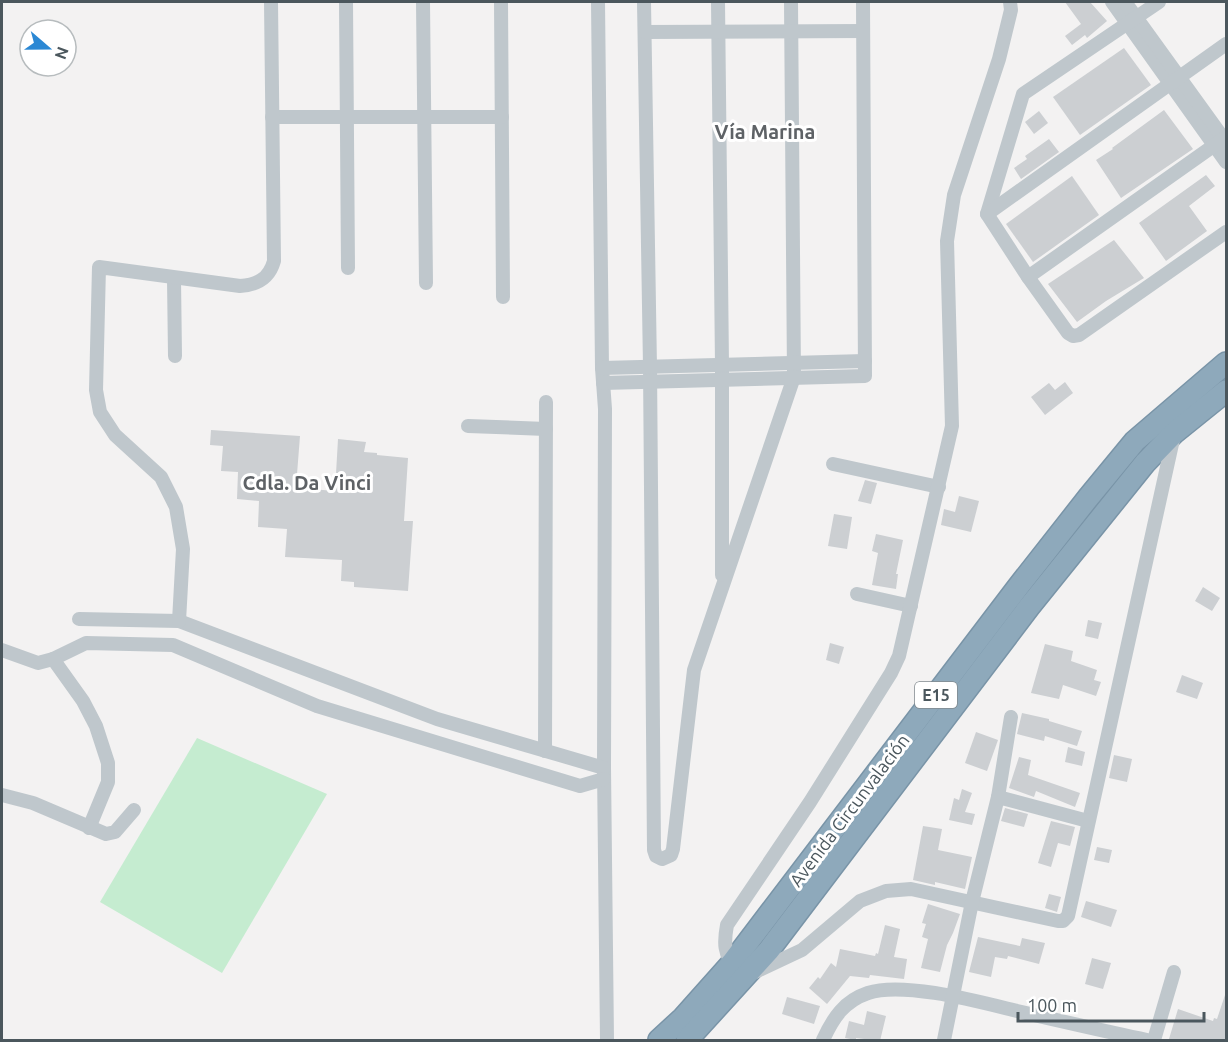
<svg xmlns="http://www.w3.org/2000/svg" width="1228" height="1042" viewBox="0 0 1228 1042" font-family="Ubuntu,sans-serif">
	<style>
		.green { fill: #c5ecd0 }
		.building { fill: #cccfd2 }
		.lines { fill: none; stroke-linecap: round; stroke-linejoin: round }
		.highway-casing { stroke: #7994a7; stroke-width: 24 }
		.minor { stroke: #bfc7cc; stroke-width: 14 }
		.highway { stroke: #8ea9bb; stroke-width: 21 }
		.labels { text-anchor: middle; dominant-baseline: central; stroke-width: 6; stroke-linejoin: round; paint-order: stroke }
		.shield { fill: #fff; stroke: #81898e; stroke-width: 1.5 }
		.shield-label { font-size: 16px; font-weight: bold; fill: #4b575d }
		.street-label { font-size: 18px; fill: #4b575d; stroke: #fff }
		.neighbourhood-label { font-size: 20px; font-weight: bold; fill: #5e6266; stroke: #fff }
	</style>
	<rect width="100%" height="100%" fill="#f3f2f2"/>
	<path class="green" d="M 197,738 L 327,794 L 222,973 L 100,902 Z"/>
	<g class="building">
		<path d="M 1065,2 L 1090,2 L 1107,21 L 1087,38 L 1085,35 L 1072,45 L 1065,36 L 1081,24 Z"/>
		<path d="M 1124,48 L 1151,85 L 1080,135 L 1053,97 Z"/>
		<path d="M 1164,110 L 1193,149 L 1121,198 L 1096,160 L 1113,149 L 1112,148 Z"/>
		<path d="M 1039,111 L 1048,123 L 1034,134 L 1025,122 Z"/>
		<path d="M 1049,139 L 1059,152 L 1021,179 L 1014,168 L 1027,159 L 1025,156 Z"/>
		<path d="M 1206,175 L 1215,186 L 1189,206 L 1207,231 L 1166,261 L 1139,223 Z"/>
		<path d="M 1072,176 L 1099,215 L 1033,262 L 1006,224 Z"/>
		<path d="M 1114,240 L 1144,278 L 1106,301 L 1077,322 L 1048,284 Z"/>
		<path d="M 1065,382 L 1073,393 L 1045,415 L 1031,397 L 1049,383 L 1055,390 Z"/>
		<path d="M 211,430 L 300,436 L 296,487 L 311,488 L 311,489 L 335,491 L 338,439 L 366,442 L 364,452 L 377,453 L 377,455 L 408,458 L 404,521 L 413,521 L 408,591 L 354,587 L 354,582 L 341,581 L 342,560 L 285,557 L 287,529 L 258,527 L 259,501 L 237,499 L 238,472 L 221,471 L 223,446 L 210,445 Z"/>
		<path d="M 865,480 L 877,483 L 871,504 L 858,501 Z"/>
		<path d="M 959,496 L 979,501 L 971,532 L 941,525 L 944,509 L 955,512 Z"/>
		<path d="M 834,514 L 852,517 L 847,549 L 828,546 Z"/>
		<path d="M 876,534 L 903,540 L 896,574 L 898,574 L 896,589 L 872,585 L 878,553 L 872,551 Z"/>
		<path d="M 1203,587 L 1220,598 L 1212,611 L 1195,601 Z"/>
		<path d="M 1088,620 L 1102,623 L 1098,639 L 1085,636 Z"/>
		<path d="M 830,643 L 844,647 L 839,664 L 826,660 Z"/>
		<path d="M 1045,644 L 1073,651 L 1071,661 L 1097,670 L 1094,680 L 1101,682 L 1096,696 L 1063,685 L 1059,699 L 1031,693 Z"/>
		<path d="M 1182,675 L 1203,683 L 1197,699 L 1176,692 Z"/>
		<path d="M 1022,713 L 1049,719 L 1049,721 L 1082,731 L 1077,746 L 1045,736 L 1044,741 L 1017,734 Z"/>
		<path d="M 976,732 L 998,740 L 987,771 L 965,763 Z"/>
		<path d="M 1068,747 L 1085,752 L 1082,766 L 1065,762 Z"/>
		<path d="M 1114,755 L 1132,759 L 1127,782 L 1109,778 Z"/>
		<path d="M 1019,757 L 1031,760 L 1028,775 L 1080,793 L 1075,807 L 1036,791 L 1034,797 L 1009,788 Z"/>
		<path d="M 962,789 L 972,793 L 965,812 L 975,814 L 972,825 L 949,820 L 954,798 L 959,800 Z"/>
		<path d="M 1005,808 L 1028,814 L 1024,827 L 1001,821 Z"/>
		<path d="M 1051,821 L 1075,827 L 1070,846 L 1058,843 L 1051,867 L 1038,863 Z"/>
		<path d="M 923,826 L 942,829 L 938,850 L 972,857 L 965,889 L 935,882 L 935,885 L 913,880 Z"/>
		<path d="M 1097,847 L 1112,850 L 1109,863 L 1094,860 Z"/>
		<path d="M 1049,894 L 1061,897 L 1057,912 L 1045,908 Z"/>
		<path d="M 1086,901 L 1117,910 L 1111,927 L 1081,917 Z"/>
		<path d="M 928,904 L 960,914 L 953,933 L 947,945 L 940,972 L 921,968 L 928,939 L 922,937 L 926,924 L 922,923 Z"/>
		<path d="M 885,925 L 900,929 L 894,957 L 907,959 L 904,979 L 870,975 L 869,978 L 850,976 L 827,1004 L 809,988 L 818,977 L 820,979 L 831,963 L 836,967 L 840,949 L 875,956 L 876,953 L 878,954 Z"/>
		<path d="M 978,937 L 1020,946 L 1022,938 L 1045,943 L 1039,964 L 1008,956 L 1007,959 L 995,957 L 991,977 L 969,972 Z"/>
		<path d="M 1092,958 L 1111,963 L 1103,989 L 1085,984 Z"/>
		<path d="M 1225,995 L 1227,995 L 1225,1041 L 1175,1041 L 1169,1039 L 1178,1009 L 1213,1021 L 1214,1018 L 1217,1019 Z"/>
		<path d="M 787,997 L 820,1006 L 814,1024 L 782,1014 Z"/>
		<path d="M 867,1011 L 886,1016 L 880,1041 L 856,1038 L 856,1040 L 845,1038 L 849,1021 L 864,1025 Z"/>
	</g>
	<g class="lines">
		<g class="highway-casing">
			<g id="highway">
				<path d="M 659,1040 L 683,1018 L 732,963 L 1018,587 L 1088,498 L 1135,441 L 1226,363"/>
				<path d="M 687,1040 L 769,950 L 1029,607 L 1145,463 L 1174,433 L 1226,391"/>
			</g>
		</g>
		<g class="minor">
			<path d="M 346,2 L 348,268"/>
			<path d="M 423,2 L 426,283"/>
			<path d="M 501,2 L 503,297"/>
			<path d="M 598,2 L 602,368 L 605,409 L 604,768 L 607,1040"/>
			<path d="M 644,2 L 650,367 L 654,850 L 656,856 L 662,859 L 671,855 L 673,849 L 694,670 L 794,377 L 791,2"/>
			<path d="M 718,2 L 722,365 L 722,575"/>
			<path d="M 1112,2 L 1226,162"/>
			<path d="M 1125,2 L 1226,142"/>
			<path d="M 1159,2 L 1023,94 L 987,214 L 1028,277 L 1068,333 L 1073,336 L 1079,335 L 1226,232"/>
			<path d="M 645,32 L 863,31"/>
			<path d="M 272,117 L 502,117"/>
			<path d="M 987,214 L 1226,44"/>
			<path d="M 1028,277 L 1226,137"/>
			<path d="M 174,279 L 175,356"/>
			<path d="M 602,368 L 865,361"/>
			<path d="M 603,383 L 865,376 L 863,2"/>
			<path d="M 468,426 L 546,429"/>
			<path d="M 833,464 L 939,487"/>
			<path d="M 857,594 L 911,606"/>
			<path d="M 79,619 L 179,621 L 437,719 L 604,768"/>
			<path d="M 179,621 L 183,549 L 176,507 L 161,477 L 115,435 L 100,412 L 96,390 L 99,267 L 240,286 C 257,285 269,279 274,261 L 271,2"/>
			<path d="M 2,650 L 38,663 L 53,659 L 86,643 L 173,645 L 317,706 L 580,786 L 604,779"/>
			<path d="M 53,659 L 83,701 L 96,726 L 108,763 L 108,782 L 89,828"/>
			<path d="M 545,751 L 546,402"/>
			<path d="M 2,795 L 33,803 L 106,834 L 115,832 L 134,810"/>
			<path d="M 998,797 L 1011,717"/>
			<path d="M 737,967 C 723,956 724,941 727,925 L 810,802 L 891,673 L 899,656 L 952,426 L 947,241 L 954,195 L 999,59 L 1011,10 L 1010,2"/>
			<path d="M 753,973 L 802,950 L 860,901 L 886,891 L 911,889 L 1058,921 L 1063,921 L 1068,916 L 1174,435"/>
			<path d="M 823,1040 C 833,1018 844,1001 868,993 C 903,981 980,1002 1017,1011 C 1061,1021 1104,1031 1147,1040"/>
			<path d="M 944,1040 L 972,902 L 998,797 L 1088,821"/>
			<path d="M 1154,1040 L 1174,972"/>
		</g>
		<use href="#highway" class="highway"/>
	</g>
	<g class="labels">
		<rect class="shield" x="915" y="682" width="42" height="26" rx="4.5"/>
		<g class="shield-label">
			<text x="936" y="695">E15</text>
		</g>
		<g class="street-label">
			<text transform="translate(849 810) rotate(-53)">Avenida Circunvalación</text>
		</g>
		<g class="neighbourhood-label">
			<text x="765" y="131">Vía Marina</text>
			<text x="307" y="482">Cdla. Da Vinci</text>
		</g>
	</g>
	<rect width="1228" height="1042" fill="none" stroke="#4b575d" stroke-width="6"/>
	<g transform="translate(48 48) rotate(110)"><circle r="28" fill="#ffffff" stroke="#b7bcbe" stroke-width="1.5"/>
	<path d="M0-4.5L10 22L0 15L-10 22Z" fill="#2b88d4"/>
	<text y="-9" font-size="16" font-weight="bold" text-anchor="middle" fill="#4b575d">N</text>
	</g>
	<path d="M1018 1012v9h186v-9" fill="none" stroke="#4b575d" stroke-width="3"/>
	<text x="1027" y="1012" font-size="18" fill="#4b575d" stroke="#ffffff" stroke-width="4.5" paint-order="stroke">100 m</text>
</svg>
